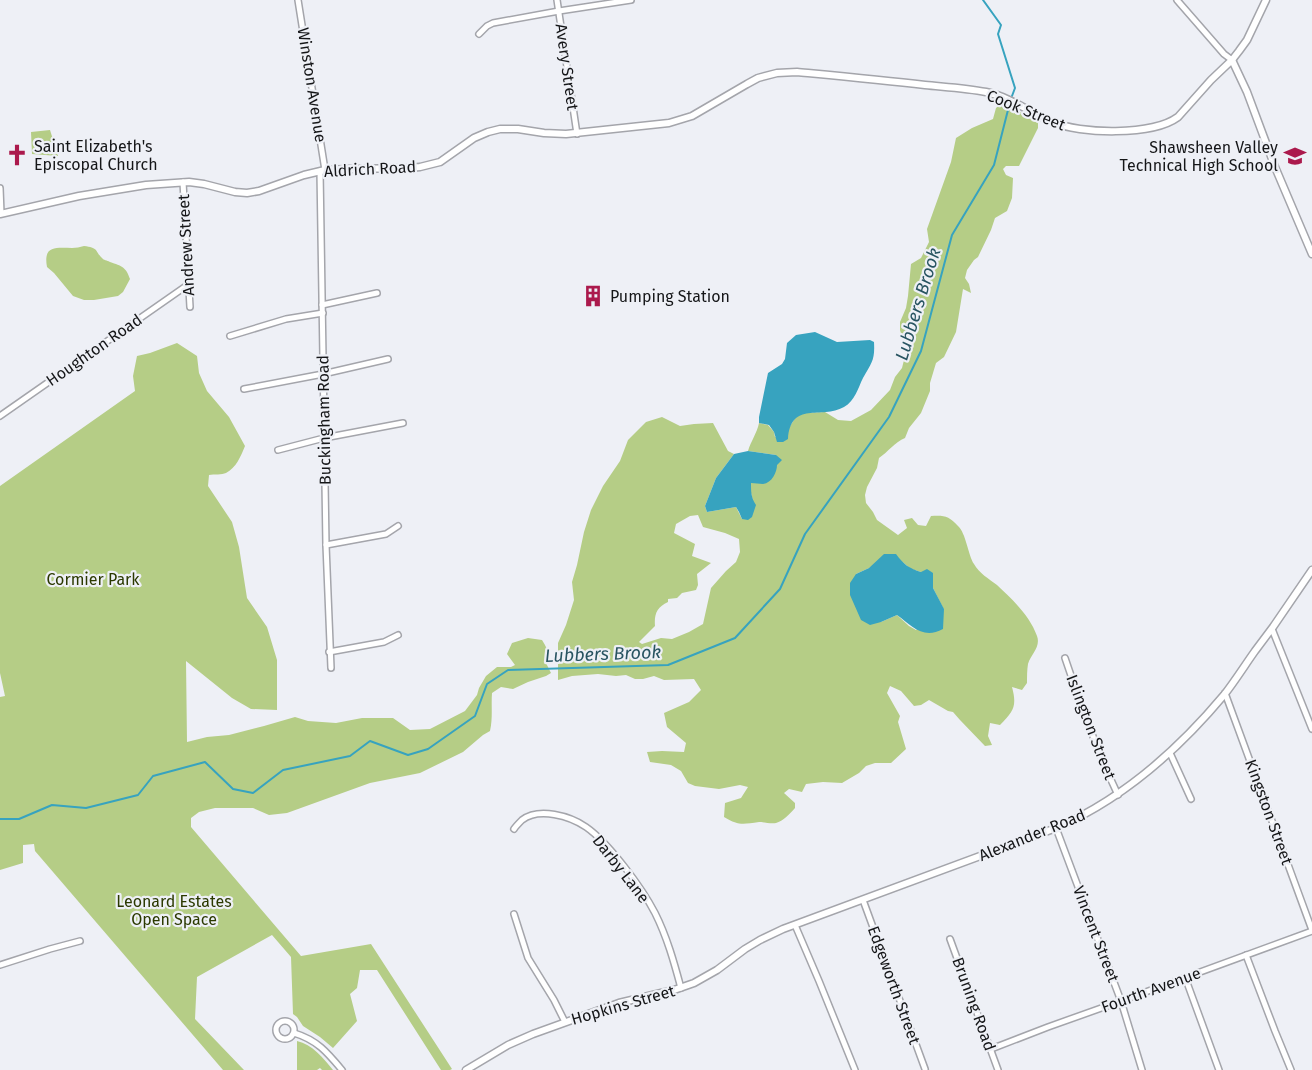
<svg xmlns="http://www.w3.org/2000/svg" width="1312" height="1070" viewBox="0 0 1312 1070" font-family="'Fira Sans',sans-serif">
	<style>
		.green { fill: #b5cd86; fill-rule: evenodd }
		.water { fill: #37a3bf }
		.lines { fill: none; stroke-linecap: round; stroke-linejoin: round }
		.stream { stroke: #37a3bf; stroke-width: 2 }
		.minor-casing { stroke: #a4a5ab; stroke-width: 8 }
		.tertiary-casing { stroke: #a4a5ab; stroke-width: 9 }
		.minor { stroke: #fff; stroke-width: 5 }
		.tertiary { stroke: #fff; stroke-width: 6 }
		.labels { text-anchor: middle; dominant-baseline: central; stroke-width: 4.5; stroke-linejoin: round; paint-order: stroke }
		.street-label { font-size: 16px; fill: #151618; stroke: #eef0f6 }
		.poi-label { font-size: 16px; fill: #151618; stroke: #eef0f6; text-anchor: start }
		.park-label { font-size: 16px; fill: #2b3900; stroke: #eef0f6 }
		.water-label { font-size: 18px; font-style: italic; fill: #285461; stroke: #eef0f6 }
	</style>
	<rect width="100%" height="100%" fill="#eef0f6"/>
	<g class="green">
		<path d="M 1002,103 L 1015,109 L 1038,121 L 1038,128 L 1019,166 L 1006,166 L 1003,169 L 1006,175 L 1013,178 L 1012,198 L 1007,211 L 995,218 L 991,230 L 978,257 L 974,260 L 967,270 L 965,278 L 969,284 L 971,293 L 963,289 L 956,332 L 944,357 L 936,363 L 930,383 L 930,391 L 921,413 L 909,428 L 905,438 C 895,442 888,452 879,458 L 877,468 L 867,487 L 865,495 L 866,503 L 873,512 L 877,520 L 898,535 L 907,528 L 904,520 L 912,518 L 918,525 L 926,526 L 931,516 C 944,515 949,516 958,526 C 966,533 968,555 974,564 C 979,573 989,579 997,585 C 1012,599 1030,616 1037,636 C 1041,647 1031,654 1028,664 C 1027,670 1027,676 1027,683 L 1022,690 L 1012,687 C 1017,706 1014,711 1000,725 L 990,723 L 988,736 L 992,745 L 985,746 L 960,720 L 953,712 L 948,711 L 929,700 L 921,705 L 914,706 L 901,691 L 890,686 L 887,693 L 900,716 L 898,722 L 906,749 L 891,763 L 875,763 L 866,766 L 859,773 L 842,783 L 823,782 L 806,784 L 802,792 L 789,789 L 784,793 L 795,803 L 795,808 C 790,814 783,821 776,823 C 771,824 764,822 759,822 C 743,824 739,826 724,817 L 725,803 L 741,798 L 748,787 L 740,785 L 719,789 L 695,786 L 688,783 L 681,771 L 671,765 L 650,762 L 647,752 L 662,751 L 684,752 L 686,743 L 667,727 L 664,713 L 689,702 L 701,690 L 694,679 L 664,680 L 654,676 L 643,679 L 635,679 L 626,675 L 616,676 L 598,674 L 572,676 L 558,680 L 558,643 L 566,625 L 574,600 L 572,582 L 577,565 L 584,532 L 591,510 L 603,486 L 620,461 L 628,440 L 646,422 L 662,417 L 680,426 L 694,424 L 713,423 L 728,451 L 734,454 L 716,478 L 705,506 L 707,512 L 736,507 L 742,519 L 753,501 L 751,493 L 751,483 L 757,483 L 776,455 L 748,451 C 751,441 757,433 759,423 L 768,425 L 774,432 L 775,437 L 788,439 L 788,429 L 796,417 L 803,413 L 825,412 L 838,420 L 851,421 L 871,410 L 890,390 L 895,377 L 902,368 L 906,352 L 900,330 L 900,322 L 906,308 L 908,296 L 911,264 L 921,258 L 929,242 L 927,229 L 951,162 L 956,138 L 972,128 L 993,119 L 996,108 ZM 698,515 L 703,527 L 725,533 L 739,539 L 740,552 L 736,562 L 726,571 L 711,588 L 703,624 L 689,632 L 672,639 L 661,638 L 642,644 L 639,642 L 655,626 C 654,614 657,607 668,602 L 668,599 L 677,598 L 682,593 L 696,590 L 698,585 L 697,574 L 711,563 L 692,556 L 695,544 L 674,533 L 676,524 L 690,516 ZM 900,560 L 911,569 L 921,572 L 933,588 L 944,610 L 916,630 L 909,626 L 897,615 L 881,622 L 856,574 L 869,568 Z"/>
		<path d="M 50,130 L 58,156 L 32,154 L 31,132 Z"/>
		<path d="M 84,246 C 100,248 94,251 103,259 C 104,260 109,261 110,262 C 122,266 126,267 130,279 L 123,292 L 118,296 L 94,300 L 84,300 L 73,296 L 54,273 L 47,267 C 43,245 56,248 72,248 C 76,248 80,247 84,246 Z"/>
		<path d="M 177,343 L 197,356 L 199,373 L 207,391 L 229,417 L 245,446 C 241,456 236,468 226,473 C 222,475 214,474 209,475 L 208,486 L 232,522 L 239,547 L 247,598 L 267,627 L 277,660 L 277,710 L 251,709 L 232,698 L 186,661 L 187,742 L 207,737 L 229,735 L 264,726 L 295,717 L 308,721 L 336,723 L 362,718 L 393,718 L 410,730 L 430,729 L 465,711 L 477,695 L 479,688 L 486,676 L 497,667 L 511,667 L 515,665 L 507,654 L 512,643 L 528,638 L 542,640 C 548,650 550,653 546,663 L 551,673 L 546,676 L 528,682 L 513,689 L 501,687 L 492,693 C 491,706 493,717 490,731 L 483,735 L 463,752 L 420,773 L 370,783 L 287,813 L 269,815 L 253,808 L 215,808 L 199,812 L 191,818 L 191,827 L 301,956 L 371,944 L 452,1069 L 450,1070 L 441,1070 L 377,970 L 360,970 L 357,988 L 350,994 L 357,1021 L 333,1048 L 320,1037 L 303,1026 L 297,1017 L 293,1014 L 291,957 L 272,935 L 197,977 L 195,1019 L 244,1070 L 223,1070 L 35,851 L 34,844 L 23,845 L 23,863 L 0,870 L 0,697 L 5,696 L 0,673 L 0,486 L 135,391 L 133,376 L 137,356 L 150,353 Z"/>
		<path d="M 297,1041 C 312,1044 324,1059 333,1070 L 322,1070 L 320,1068 L 317,1070 L 297,1070 Z"/>
	</g>
	<g class="water">
		<path d="M 815,332 L 837,342 L 870,340 L 874,342 C 875,360 872,362 863,378 C 858,388 855,401 844,407 C 821,420 791,400 788,439 L 783,442 L 777,442 L 774,432 L 769,425 L 759,423 L 759,417 L 768,373 L 782,364 L 785,359 L 787,343 L 796,335 Z"/>
		<path d="M 748,451 L 776,455 L 782,460 L 777,465 C 777,472 772,483 763,484 C 759,484 755,483 751,483 C 751,491 751,498 756,505 L 752,517 L 748,520 L 742,519 L 739,512 L 736,507 L 707,512 L 705,506 L 716,478 L 734,454 Z"/>
		<path d="M 884,554 L 896,554 C 903,564 910,569 921,572 L 927,569 L 933,573 L 933,588 L 944,609 L 943,629 C 923,640 912,626 897,615 L 881,622 L 870,625 L 861,620 L 850,595 L 850,583 L 856,574 L 869,568 Z"/>
	</g>
	<g class="lines">
		<g class="stream">
			<path d="M 983,0 L 1001,25 L 998,34 L 1015,88 L 1012,96"/>
			<path d="M 0,819 L 19,819 L 52,805 L 86,808 L 138,795 L 153,776 L 205,762 L 233,789 L 253,793 L 283,770 L 350,756 L 370,741 L 408,755 L 428,749 L 475,716 L 487,684 L 508,670 L 668,665 L 735,638 L 780,589 L 805,534 L 889,417 L 921,351 L 952,235 L 994,165 L 1009,106"/>
		</g>
		<g class="minor-casing">
			<g id="minor">
				<path d="M 298,0 L 325,170"/>
				<path d="M 557,0 L 577,134"/>
				<path d="M 1177,0 L 1224,54 L 1232,60"/>
				<path d="M 479,34 L 487,26 L 493,23 L 559,11 L 631,0"/>
				<path d="M 320,171 L 326,545 L 331,668"/>
				<path d="M 183,182 L 190,307"/>
				<path d="M 0,188 L 1,213"/>
				<path d="M 322,305 L 377,293"/>
				<path d="M 230,336 L 286,319 L 323,313"/>
				<path d="M 244,389 L 323,374 L 388,359"/>
				<path d="M 0,416 L 189,284"/>
				<path d="M 278,450 L 324,438 L 403,423"/>
				<path d="M 326,545 L 386,534 L 398,526"/>
				<path d="M 1272,629 L 1312,729"/>
				<path d="M 329,652 L 384,642 L 398,635"/>
				<path d="M 1065,658 C 1081,705 1097,751 1118,795"/>
				<path d="M 1225,693 L 1312,930"/>
				<path d="M 1170,753 L 1191,799"/>
				<path d="M 1056,828 L 1121,1001 L 1142,1070"/>
				<path d="M 514,829 C 516,826 519,823 522,820 C 539,807 570,816 586,827 C 609,843 642,888 655,913 C 667,937 674,962 681,988"/>
				<path d="M 863,900 L 925,1069"/>
				<path d="M 514,914 L 528,958 L 554,1000 L 565,1022"/>
				<path d="M 795,925 L 819,981 L 855,1070"/>
				<path d="M 950,939 L 998,1070"/>
				<path d="M 1246,955 L 1275,1031 L 1291,1070"/>
				<path d="M 0,965 L 50,949 L 80,941"/>
				<path d="M 1185,977 L 1219,1070"/>
				<circle cx="285" cy="1030" r="9"/>
				<path d="M 294,1033 C 317,1040 327,1052 342,1070"/>
				<path d="M 991,1049 L 1048,1027 L 1121,1001 L 1312,931"/>
			</g>
		</g>
		<g class="tertiary-casing">
			<g id="tertiary">
				<path d="M 1232,60 L 1247,92 L 1275,167 L 1312,254"/>
				<path d="M 0,214 L 79,196 L 146,185 L 189,182 L 204,184 L 235,192 L 247,193 L 259,191 L 304,175 L 325,170 L 350,169 L 408,168 L 420,167 L 440,162 L 474,138 L 488,132 L 500,129 L 518,129 L 544,133 L 566,134 L 669,123 L 692,116 L 747,84 L 758,78 L 777,73 L 797,72 C 839,76 882,80 925,85 C 945,87 966,88 986,92 C 1010,97 1029,112 1052,122 C 1080,134 1152,136 1178,117 L 1211,80 L 1232,60 L 1239,51 L 1247,40 L 1266,0"/>
				<path d="M 466,1070 L 508,1045 L 533,1034 L 619,1003 L 674,990 L 694,983 L 717,970 L 745,949 L 760,940 L 783,929 L 1056,828 C 1123,799 1178,750 1224,695 C 1235,681 1245,665 1255,651 C 1261,643 1267,635 1273,627 C 1286,608 1299,589 1312,570"/>
			</g>
		</g>
		<use href="#minor" class="minor"/>
		<use href="#tertiary" class="tertiary"/>
	</g>
	<defs>
		<g id="church-bare" transform="scale(1.725)"><path d="M-1.2-6h2.4v3.5h3.3v2.4h-3.3V6h-2.4V-.1h-3.3v-2.4h3.3Z" fill="#ab194c" stroke="#eef0f6" stroke-width="2.5" paint-order="stroke"/></g>
		<g id="school-bare" transform="scale(1.725)"><path d="M0-5L7-2L0 1L-7-2ZM-4 1L0 2.5L4 1V4Q0 6-4 4Z" fill="#ab194c" stroke="#eef0f6" stroke-width="2.5" paint-order="stroke"/></g>
		<g id="building-bare" transform="scale(1.725)"><path d="M-4-6H4V6H1V3H-1V6H-4ZM-2.5-4.3h1.7v1.8h-1.7ZM.8-4.3h1.7v1.8H.8ZM-2.5-1h1.7V.8h-1.7ZM.8-1h1.7V.8H.8Z" fill="#ab194c" stroke="#eef0f6" stroke-width="2.5" paint-order="stroke"/></g>
	</defs>
	<g fill-rule="evenodd">
		<use href="#church-bare" x="17" y="155"/>
		<use href="#school-bare" x="1295" y="156"/>
		<use href="#building-bare" x="593" y="296"/>
	</g>
	<g class="labels">
		<g class="street-label">
			<text transform="translate(567 67) rotate(82)">Avery Street</text>
			<text transform="translate(312 85) rotate(81)">Winston Avenue</text>
			<text transform="translate(1026 110) rotate(22)">Cook Street</text>
			<text transform="translate(370 169) rotate(-3)">Aldrich Road</text>
			<text transform="translate(186 245) rotate(-93)">Andrew Street</text>
			<text transform="translate(94 350) rotate(-35)">Houghton Road</text>
			<text transform="translate(324 420) rotate(-91)">Buckingham Road</text>
			<text transform="translate(1091 727) rotate(69)">Islington Street</text>
			<text transform="translate(1269 812) rotate(70)">Kingston Street</text>
			<text transform="translate(1032 835) rotate(-22)">Alexander Road</text>
			<text transform="translate(621 869) rotate(52)">Darby Lane</text>
			<text transform="translate(1096 934) rotate(69)">Vincent Street</text>
			<text transform="translate(894 985) rotate(70)">Edgeworth Street</text>
			<text transform="translate(1151 990) rotate(-20)">Fourth Avenue</text>
			<text transform="translate(974 1004) rotate(70)">Bruning Road</text>
			<text transform="translate(623 1005) rotate(-16)">Hopkins Street</text>
		</g>
		<g class="poi-label">
			<text x="34" y="146">Saint Elizabeth's<tspan x="34" dy="18">Episcopal Church</tspan></text>
			<text x="1278" y="147" text-anchor="end">Shawsheen Valley<tspan x="1278" dy="18">Technical High School</tspan></text>
			<text x="610" y="296">Pumping Station</text>
		</g>
		<g class="park-label">
			<text x="93" y="579">Cormier Park</text>
			<text x="174" y="901">Leonard Estates<tspan x="174" dy="18">Open Space</tspan></text>
		</g>
		<g class="water-label">
			<text transform="translate(918 304) rotate(-73)">Lubbers Brook</text>
			<text transform="translate(603 654) rotate(-2)">Lubbers Brook</text>
		</g>
	</g>
</svg>
